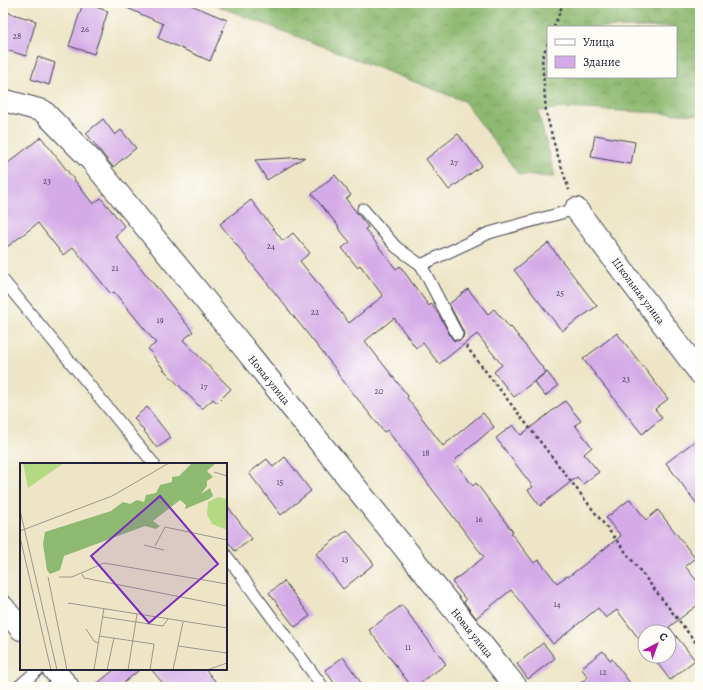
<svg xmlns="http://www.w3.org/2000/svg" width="703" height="690" viewBox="0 0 703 690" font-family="Alegreya,serif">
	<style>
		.forest { fill: url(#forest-crowns); stroke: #586e56; fill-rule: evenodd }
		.building { fill: #d4abe7 }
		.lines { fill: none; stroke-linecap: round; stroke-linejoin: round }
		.lane-casing { stroke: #403f50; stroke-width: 13 }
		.street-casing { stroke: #403f50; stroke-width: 24 }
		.path { stroke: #403f50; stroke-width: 2.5; stroke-dasharray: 3 3; stroke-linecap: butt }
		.lane { stroke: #fff; stroke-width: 11 }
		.street { stroke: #fff; stroke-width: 22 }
		.labels { text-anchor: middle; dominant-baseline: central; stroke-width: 3; stroke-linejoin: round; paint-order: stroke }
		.number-label { font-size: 9px; fill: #4e4466 }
		.street-label { font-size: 11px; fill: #22223b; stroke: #fdfcf7 }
		.inset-road { fill: none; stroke: #9c978e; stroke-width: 1 }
		.view { fill: #7b2cbf; fill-opacity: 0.15; stroke: #7b2cbf; stroke-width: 2 }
		.inset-edge { fill: none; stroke: #22223b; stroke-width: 2 }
	</style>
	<defs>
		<pattern id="forest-crowns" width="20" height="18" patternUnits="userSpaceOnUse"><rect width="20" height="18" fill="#8eb971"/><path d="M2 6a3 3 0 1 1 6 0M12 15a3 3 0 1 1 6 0" fill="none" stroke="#74965e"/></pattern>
	</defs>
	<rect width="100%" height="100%" fill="#fdfcf7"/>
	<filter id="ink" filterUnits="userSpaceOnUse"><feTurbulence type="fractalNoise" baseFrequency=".025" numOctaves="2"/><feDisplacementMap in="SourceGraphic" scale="8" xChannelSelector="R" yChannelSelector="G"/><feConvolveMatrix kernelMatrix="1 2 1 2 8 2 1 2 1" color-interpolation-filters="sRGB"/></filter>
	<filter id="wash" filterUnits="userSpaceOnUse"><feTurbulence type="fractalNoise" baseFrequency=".012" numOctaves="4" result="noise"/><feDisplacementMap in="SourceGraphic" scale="16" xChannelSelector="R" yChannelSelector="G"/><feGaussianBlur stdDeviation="0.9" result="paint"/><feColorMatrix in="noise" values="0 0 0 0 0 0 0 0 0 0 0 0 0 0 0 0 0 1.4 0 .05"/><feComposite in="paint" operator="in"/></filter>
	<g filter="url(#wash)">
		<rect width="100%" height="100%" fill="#ede5c6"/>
		<path class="forest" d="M 210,3 L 700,3 L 700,115 L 564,108 L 538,111 L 555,177 L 519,175 L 464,101 ZM 548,27 L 676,27 L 676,77 L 548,77 Z"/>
		<g id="blocks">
			<g class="building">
				<path d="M 83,3 L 108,11 L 94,54 L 69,46 Z"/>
				<path d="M 116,3 L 186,3 L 227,20 L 210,61 L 158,38 L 163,24 Z"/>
				<path d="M 3,11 L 36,21 L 26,56 L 3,49 Z"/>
				<path d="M 38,57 L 55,63 L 49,85 L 31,79 Z"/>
				<path d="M 103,119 L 115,135 L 121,130 L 136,148 L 113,167 L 86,133 Z"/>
				<path d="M 458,134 L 482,165 L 449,190 L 426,159 Z"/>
				<path d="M 595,135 L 635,142 L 631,164 L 591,157 Z"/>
				<path d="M 41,137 L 93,204 L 101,198 L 125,227 L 115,236 L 156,287 L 156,286 L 193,332 L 183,340 L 231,389 L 217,403 L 213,399 L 202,409 L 165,371 L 148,349 L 156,343 L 114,292 L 111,294 L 73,247 L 63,255 L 38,223 L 3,250 L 3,167 Z"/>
				<path d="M 305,157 L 267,180 L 255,160 Z"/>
				<path d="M 335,175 L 351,195 L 346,199 L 368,227 L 365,229 L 396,269 L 400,266 L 429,306 L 431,304 L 438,313 L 451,337 L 453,340 L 456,341 L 461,340 L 463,337 L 464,334 L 463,331 L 449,304 L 468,289 L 488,314 L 494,309 L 510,328 L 511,327 L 546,372 L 514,397 L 494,372 L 502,365 L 477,334 L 439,364 L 423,343 L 416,348 L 394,318 L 365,341 L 408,396 L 407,398 L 443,446 L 483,413 L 494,427 L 454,461 L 473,486 L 476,483 L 513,532 L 511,533 L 534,563 L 539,560 L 557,583 L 567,576 L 568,577 L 621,536 L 606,518 L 630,499 L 646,520 L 658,510 L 695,558 L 685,566 L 700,585 L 700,603 L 669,627 L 695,660 L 670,680 L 652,656 L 669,656 L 669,632 L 645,632 L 645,647 L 617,610 L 606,618 L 598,608 L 553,644 L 511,590 L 476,618 L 464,602 L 466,600 L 452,582 L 484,557 L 387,430 L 384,432 L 337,373 L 338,372 L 220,224 L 251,200 L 283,241 L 293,233 L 310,253 L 300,261 L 349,323 L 383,296 L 360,265 L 357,267 L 342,248 L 350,242 L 338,228 L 339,227 L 312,194 Z"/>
				<path d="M 548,243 L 597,306 L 562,331 L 514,270 Z"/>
				<path d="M 617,333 L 668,399 L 655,409 L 662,418 L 642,434 L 583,359 Z"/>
				<path d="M 547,372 L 558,386 L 545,396 L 534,382 Z"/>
				<path d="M 565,401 L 581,421 L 575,425 L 592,447 L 584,454 L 599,472 L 583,484 L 577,477 L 540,506 L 528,490 L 533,487 L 496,438 L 513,425 L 521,435 Z"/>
				<path d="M 147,407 L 171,438 L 157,448 L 134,418 Z"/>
				<path d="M 700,437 L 700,508 L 666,463 Z"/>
				<path d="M 285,457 L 311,491 L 281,515 L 249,473 L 267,459 L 273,467 Z"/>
				<path d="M 226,504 L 252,539 L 235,551 L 226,539 Z"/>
				<path d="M 347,530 L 374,564 L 343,589 L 316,554 Z"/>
				<path d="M 284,581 L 310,616 L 295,627 L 269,593 Z"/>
				<path d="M 402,605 L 446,664 L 415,687 L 412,687 L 369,630 Z"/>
				<path d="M 543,643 L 555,658 L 528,679 L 517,664 Z"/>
				<path d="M 603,651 L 610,660 L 612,659 L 633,687 L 575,687 L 588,677 L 581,668 Z"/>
				<path d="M 343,657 L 364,687 L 337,687 L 325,670 Z"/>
				<path d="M 115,669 L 140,669 L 119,687 L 93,687 Z"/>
				<path d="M 151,669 L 205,669 L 220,687 L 166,687 Z"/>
			</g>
		</g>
	</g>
	<g filter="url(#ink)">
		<use href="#blocks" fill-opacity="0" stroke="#403f50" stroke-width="1"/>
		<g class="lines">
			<g class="lane-casing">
				<g id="lane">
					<path d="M 363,209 L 396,247 L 421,265 L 457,334"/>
					<path d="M 421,265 L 489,233 L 576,209"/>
					<path d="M 3,280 L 154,464"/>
					<path d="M 226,555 L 323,687"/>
					<path d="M 18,687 L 39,669"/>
				</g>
			</g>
			<g class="street-casing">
				<g id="street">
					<path d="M 3,100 L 43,111 L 91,160 L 236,338 L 516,687"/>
					<path d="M 576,209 L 700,373"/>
					<path d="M 3,607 L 21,629"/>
					<path d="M 53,669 L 68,687"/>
				</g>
			</g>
			<g class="path">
				<path d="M 554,27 L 563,3"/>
				<path d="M 548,43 L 542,58 L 546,112 L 555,147 L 569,190"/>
				<path d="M 466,346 L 700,648"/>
			</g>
			<use href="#lane" class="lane"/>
			<use href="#street" class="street"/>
		</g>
	</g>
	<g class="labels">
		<g class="number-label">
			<text x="85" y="29">26</text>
			<text x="17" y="36">28</text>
			<text x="454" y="162">27</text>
			<text x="47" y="181">23</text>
			<text x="271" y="246">24</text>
			<text x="115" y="268">21</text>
			<text x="560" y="293">25</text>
			<text x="315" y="312">22</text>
			<text x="160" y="320">19</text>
			<text x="626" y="379">23</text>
			<text x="204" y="386">17</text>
			<text x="379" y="391">20</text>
			<text x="426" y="453">18</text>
			<text x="280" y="482">15</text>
			<text x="479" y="519">16</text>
			<text x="345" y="559">13</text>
			<text x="557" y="604">14</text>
			<text x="408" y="647">11</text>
			<text x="603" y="672">12</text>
		</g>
		<g class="street-label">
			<text transform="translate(638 291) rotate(53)">Школьная улица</text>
			<text transform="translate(269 380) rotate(51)">Новая улица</text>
			<text transform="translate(472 633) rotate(51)">Новая улица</text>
		</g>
	</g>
	<g transform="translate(20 463)">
		<rect width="207" height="207" fill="#ede5c6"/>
		<path d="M 3,0 L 44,0 L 8,25 Z" fill="#b3d983"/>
		<path d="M 172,0 L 196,0 L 187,8 L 193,14 L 187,18 L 187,23 L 181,31 L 190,25 L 193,33 L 189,36 L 165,46 L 166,42 L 160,37 L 133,58 L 140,63 L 136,66 L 125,63 L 44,93 L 40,107 L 30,111 L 27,107 L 23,81 L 25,69 L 91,48 L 103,39 L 110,41 L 117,37 L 124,39 L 126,32 L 136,30 L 140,22 L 152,19 L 152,14 L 159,13 Z" fill="#8eb971"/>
		<path d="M 198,34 L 207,36 L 207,67 L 192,61 L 187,51 L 188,39 Z" fill="#b3d983"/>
		<path class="inset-road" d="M 194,9 L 207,13M 0,47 L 37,207M 0,68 L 92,33 L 149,0M 0,74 L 31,207M 124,82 L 144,87M 135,83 L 145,64 L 207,77M 62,111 L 64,115 L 207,143M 28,114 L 47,207M 39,114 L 52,114 L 84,100 L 207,121M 48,140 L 207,165M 83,154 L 143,163 L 148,156M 66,166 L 74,178 L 78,180M 79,173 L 134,181 L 130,207M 158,183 L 207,190M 74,207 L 84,145M 87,207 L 94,175M 108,207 L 117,151M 153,207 L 163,159M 187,207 L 207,200"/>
		<path class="view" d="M 140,33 L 198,101 L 129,160 L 71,93 Z"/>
		<rect width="207" height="207" class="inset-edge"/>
	</g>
	<rect width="703" height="690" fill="none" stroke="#fdfcf7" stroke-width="16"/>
	<rect x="547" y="26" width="130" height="52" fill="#fdfcf7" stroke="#a5a5ac"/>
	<rect x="555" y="39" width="20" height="6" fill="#ffffff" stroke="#a5a5ac"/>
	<text x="583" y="46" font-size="12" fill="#22223b">Улица</text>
	<rect x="555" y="56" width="20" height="12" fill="#d4abe7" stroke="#a5a5ac"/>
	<text x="583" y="66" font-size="12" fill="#22223b">Здание</text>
	<g transform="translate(657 644) rotate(41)"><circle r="19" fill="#fdfcf7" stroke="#a5a5ac"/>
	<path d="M0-3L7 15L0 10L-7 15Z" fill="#b5179e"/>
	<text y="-6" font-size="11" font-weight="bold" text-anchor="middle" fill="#22223b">С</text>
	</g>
</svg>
